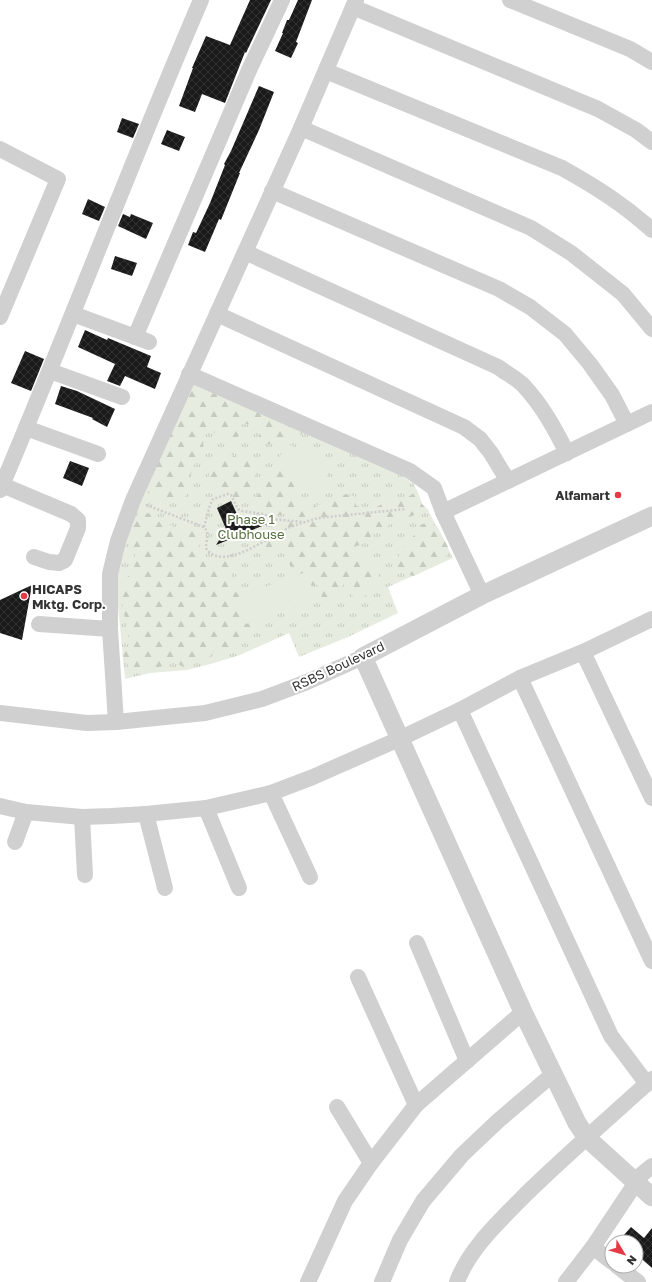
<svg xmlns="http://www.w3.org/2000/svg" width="652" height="1282" viewBox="0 0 652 1282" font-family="'Golos Text',sans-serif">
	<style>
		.grass { fill: url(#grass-tufts) }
		.forest { fill: url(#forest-firs) }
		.pitch { fill: #e6ecdf }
		.building { fill: url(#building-cross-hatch) }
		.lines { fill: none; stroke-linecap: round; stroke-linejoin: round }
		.path { stroke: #cdcdcd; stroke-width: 2.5; stroke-dasharray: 2 2; stroke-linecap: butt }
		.minor { stroke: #d0d0d0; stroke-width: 16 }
		.tertiary { stroke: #d0d0d0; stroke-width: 19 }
		.poi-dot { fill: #e63946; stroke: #fff; stroke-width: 1.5 }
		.labels { text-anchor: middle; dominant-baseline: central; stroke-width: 4; stroke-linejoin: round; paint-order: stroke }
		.poi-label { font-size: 13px; font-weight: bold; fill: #333; stroke: #fff; text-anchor: end }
		.park-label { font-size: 13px; fill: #56703f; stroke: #fff }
		.street-label { font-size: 13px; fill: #333; stroke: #fff }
	</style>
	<defs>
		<pattern id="grass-tufts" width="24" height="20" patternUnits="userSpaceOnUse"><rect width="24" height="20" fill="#e6ecdf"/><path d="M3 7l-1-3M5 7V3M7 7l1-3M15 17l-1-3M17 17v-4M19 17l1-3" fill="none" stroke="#c6cbc0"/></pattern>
		<pattern id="forest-firs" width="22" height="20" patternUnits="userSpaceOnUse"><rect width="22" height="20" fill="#e6ecdf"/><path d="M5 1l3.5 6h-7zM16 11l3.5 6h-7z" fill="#c6cbc0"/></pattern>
		<pattern id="building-cross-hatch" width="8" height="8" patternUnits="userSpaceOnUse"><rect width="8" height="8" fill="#1a1a1a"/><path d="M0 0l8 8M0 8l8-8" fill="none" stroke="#333"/></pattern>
	</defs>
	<rect width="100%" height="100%" fill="#fff"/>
	<path class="grass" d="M 192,381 L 392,469 L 414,484 L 422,504 L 428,510 L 453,558 L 388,587 L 398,613 L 348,637 L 299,657 L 289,633 L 240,655 L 214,663 L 187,670 L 150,673 L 125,679 L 116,585 L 120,559 L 131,521 Z"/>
	<g class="forest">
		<path d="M 192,381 L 305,428 C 301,439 292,437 282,437 C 275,444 269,446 259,442 L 260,432 L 258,424 L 243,424 L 236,427 L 239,436 L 230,440 C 222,434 206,429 196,431 L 203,437 L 204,460 L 193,465 L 187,494 L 180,502 C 168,500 154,500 145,490 Z"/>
		<path d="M 226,453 L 249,462 L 254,468 L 254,474 L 259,480 L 265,481 L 268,478 L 270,468 C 279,466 287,473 291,479 L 297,480 L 301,485 L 296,509 L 303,506 L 312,507 L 323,504 L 346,494 L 356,497 L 356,506 C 373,511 377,509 389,497 C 402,499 409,500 417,489 L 422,504 L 428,510 L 409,517 L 397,519 L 386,527 L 373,532 L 368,542 L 351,548 C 363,559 378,558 379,578 L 365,590 L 366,598 L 362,599 L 355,599 L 343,584 L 342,594 L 336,600 L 322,597 L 317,584 L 311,587 L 298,579 L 294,570 L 285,557 L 287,551 L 283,546 L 275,550 L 264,549 L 262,543 L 270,538 L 281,535 L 286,515 L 292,510 C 277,518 266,519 256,503 L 260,489 L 254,488 L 249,495 L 241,502 C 236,501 230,500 226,498 C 214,493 204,477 212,465 C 216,459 221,456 226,453 Z"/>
		<path d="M 140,513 C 151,513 155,513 160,523 L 169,524 L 182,533 L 193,529 L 203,530 L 203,540 L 196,550 L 200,556 L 208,558 L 229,555 L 234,565 L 232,575 L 232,588 L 243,599 L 250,611 L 252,630 L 248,641 L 232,647 L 217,647 C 208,661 200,663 183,667 L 175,662 L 164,666 L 134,671 L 127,663 L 122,654 L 132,642 L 129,640 L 121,597 L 121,583 C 152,558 122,547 131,522 C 133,519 137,516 140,513 Z"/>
		<path d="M 426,523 L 437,526 L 448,547 L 447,555 L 439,564 L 414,576 L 404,574 L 397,568 L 396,561 L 404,546 L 418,531 L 420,525 Z"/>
	</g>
	<g class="pitch">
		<path d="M 285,443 L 332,464 L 318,496 L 301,488 L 286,471 L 276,467 Z"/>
		<path d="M 306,572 L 317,599 L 246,624 L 235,598 Z"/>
	</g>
	<g class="building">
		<path d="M 250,0 L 271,0 L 246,53 L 245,52 L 225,103 L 202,94 L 195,112 L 179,106 L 193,68 L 192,68 L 206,36 L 230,45 Z"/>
		<path d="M 298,0 L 312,0 L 296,42 L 298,43 L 291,58 L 275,51 L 283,33 L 282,33 L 287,20 L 289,20 Z"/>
		<path d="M 259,86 L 274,92 L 259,130 L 239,173 L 240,173 L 221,220 L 219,219 L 205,252 L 188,245 L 193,232 L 196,233 L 210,203 L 225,165 L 224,164 L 231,151 Z"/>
		<path d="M 122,118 L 139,124 L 133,138 L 117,132 Z"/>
		<path d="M 167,130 L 185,137 L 179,151 L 161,144 Z"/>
		<path d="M 88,199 L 105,207 L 99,221 L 82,214 Z"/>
		<path d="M 123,214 L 130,217 L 131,214 L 153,223 L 146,239 L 118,226 Z"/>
		<path d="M 115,256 L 137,263 L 132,276 L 111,269 Z"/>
		<path d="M 85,330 L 107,340 L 108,338 L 151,356 L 147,367 L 161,373 L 155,389 L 125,376 L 120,386 L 107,381 L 115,364 L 78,347 Z"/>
		<path d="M 25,351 L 44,359 L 31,391 L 11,383 Z"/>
		<path d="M 61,386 L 77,391 L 115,409 L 107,427 L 92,419 L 93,418 L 55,404 Z"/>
		<path d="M 70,461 L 89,468 L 82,486 L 63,478 Z"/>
		<path d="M 231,501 L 240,521 L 267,524 L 216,545 L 226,529 L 217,508 Z"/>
		<path d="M 32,585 L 22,640 L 0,633 L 0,600 Z"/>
		<path d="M 631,1227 L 644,1238 L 652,1228 L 652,1268 L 636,1254 L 636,1242 L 630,1242 L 623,1236 Z"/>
	</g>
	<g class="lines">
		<g class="path">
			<path d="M 146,505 L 204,527 C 213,537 201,545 209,552 C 229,569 269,536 288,528 C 298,524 308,521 318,518 L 406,509"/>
			<path d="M 204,527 L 210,505 L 213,499 L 228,494 L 231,495 L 238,509 L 242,511 L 264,514 L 271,519 L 303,522"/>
		</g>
		<g class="minor">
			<path d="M 510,0 L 630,49 L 652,62"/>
			<path d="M 353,7 L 598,109 L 636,130 L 652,142"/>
			<path d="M 326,71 L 562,168 C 596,187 623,204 652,230"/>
			<path d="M 301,128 L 531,228 L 571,253 L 623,294 L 652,329"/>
			<path d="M 0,149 L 58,179 L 0,317"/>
			<path d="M 272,191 L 499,289 L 530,307 L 565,334 L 590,364 L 612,395 L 627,424"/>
			<path d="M 245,252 L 498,367 C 506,373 516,378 523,385 C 542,405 555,429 567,453"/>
			<path d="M 73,314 L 149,342"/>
			<path d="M 217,314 L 464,427 L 480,439 L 491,453 L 508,481"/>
			<path d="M 135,337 L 250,68 L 282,0"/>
			<path d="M 50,371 L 122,397"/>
			<path d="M 189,374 L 410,471 L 434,488 L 443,512 L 482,595"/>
			<path d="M 26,428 L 98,454"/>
			<path d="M 2,485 L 71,514 L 78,520 L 78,528 L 65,560 L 59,563 L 49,562 L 34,557"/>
			<path d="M 0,490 C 69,328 131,162 201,0"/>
			<path d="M 443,512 L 652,412"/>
			<path d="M 39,624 L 110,629"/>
			<path d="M 583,652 L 652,798"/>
			<path d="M 520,678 L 652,961"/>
			<path d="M 460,710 L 611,1036 L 647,1084"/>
			<path d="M 0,713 L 87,723 L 116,722 L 205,713 L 262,699 L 307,682 L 363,657"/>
			<path d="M 116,722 L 110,629 L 110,574 L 118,541 L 133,500 L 301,128 L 356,0"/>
			<path d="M 271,793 L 310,877"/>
			<path d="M 0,806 L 26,812 L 82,817 L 111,816 L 146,814 L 206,808 L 271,793 L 313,777 L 399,739 L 460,710 L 520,678 L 583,652 L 652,619"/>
			<path d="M 206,808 L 239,888"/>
			<path d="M 146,814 L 165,888"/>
			<path d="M 82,817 L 85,875"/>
			<path d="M 15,842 L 26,812"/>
			<path d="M 417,943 L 467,1061"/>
			<path d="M 358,977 L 416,1105"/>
			<path d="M 337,1107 L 371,1163"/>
			<path d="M 593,1247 L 612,1262"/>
			<path d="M 617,1266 L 638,1282"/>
			<path d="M 308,1282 L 345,1201 L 371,1163 L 416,1105 L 523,1012"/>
			<path d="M 382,1282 L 400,1240 L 423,1201 L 462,1155 L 499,1120 L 552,1075"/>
			<path d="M 457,1282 C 470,1247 501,1220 526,1194 C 567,1154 610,1117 652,1079"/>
			<path d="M 566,1282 L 593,1247 L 641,1175 L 652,1166"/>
		</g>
		<path class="tertiary" d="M 652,516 L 482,595 L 363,657 L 523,1012 L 577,1123 L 587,1138 L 652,1197"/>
	</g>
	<g class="poi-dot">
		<circle cx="618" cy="495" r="4"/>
		<circle cx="24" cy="596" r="4"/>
	</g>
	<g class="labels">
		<g class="poi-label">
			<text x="610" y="495">Alfamart</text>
			<text x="32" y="589" text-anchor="start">HICAPS<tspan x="32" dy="15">Mktg. Corp.</tspan></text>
		</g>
		<g class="park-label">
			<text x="251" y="519">Phase 1<tspan x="251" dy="15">Clubhouse</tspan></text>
		</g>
		<g class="street-label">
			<text transform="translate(338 666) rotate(-25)">RSBS Boulevard</text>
		</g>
	</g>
	<g transform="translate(624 1254) rotate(128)"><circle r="19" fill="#ffffff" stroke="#adadad"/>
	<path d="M0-3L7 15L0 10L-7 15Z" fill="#e63946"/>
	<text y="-6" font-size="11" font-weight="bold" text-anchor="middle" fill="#333333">N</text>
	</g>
</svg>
